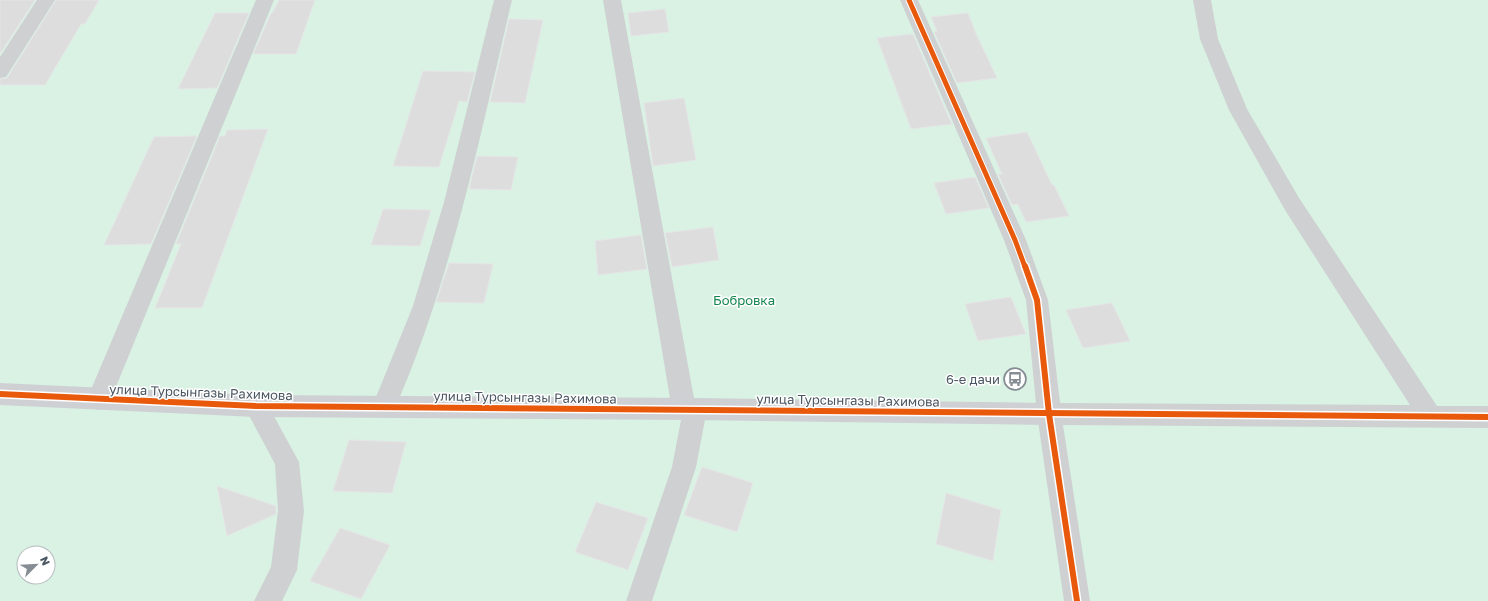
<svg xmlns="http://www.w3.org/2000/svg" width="1488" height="601" viewBox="0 0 1488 601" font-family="'Golos Text',sans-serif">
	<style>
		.green { fill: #d9f2e3; fill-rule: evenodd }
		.building { fill: #ddddde; stroke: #e5e6e7 }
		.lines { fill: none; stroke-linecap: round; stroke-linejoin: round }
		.street { fill: #ced0d2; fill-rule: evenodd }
		.secondary { fill: #ced0d4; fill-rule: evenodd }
		.cycleway-far1-casing { stroke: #fff; stroke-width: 7 }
		.cycleway-casing { stroke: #fff; stroke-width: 9 }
		.cycleway-far1 { stroke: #e8590c; stroke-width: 5 }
		.cycleway { stroke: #e8590c; stroke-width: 6 }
		.labels { text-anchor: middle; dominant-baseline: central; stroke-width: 3; stroke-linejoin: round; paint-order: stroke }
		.park-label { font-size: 13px; fill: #17864f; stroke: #fff }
		.poi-label { font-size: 13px; fill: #4a5661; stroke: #fff; text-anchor: end }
		.street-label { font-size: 13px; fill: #4a5661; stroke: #fff }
	</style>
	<rect width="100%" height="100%" fill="#f4f4f4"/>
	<path class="green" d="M 0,0 L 1488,0 L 1488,601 L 0,601 ZM 24,553 L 48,553 L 48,577 L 24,577 Z"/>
	<g class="building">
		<path d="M 0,0 L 35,0 L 0,54 Z"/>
		<path d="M 56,0 L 99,0 L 85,24 L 81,24 L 45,85 L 0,85 L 0,79 L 7,78 Z"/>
		<path d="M 279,0 L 315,0 L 296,54 L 253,54 L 271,13 L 273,12 Z"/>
		<path d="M 665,9 L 669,32 L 631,36 L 628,13 Z"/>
		<path d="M 215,13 L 249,13 L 217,88 L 178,89 Z"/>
		<path d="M 968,13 L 977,36 L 997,78 L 957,83 L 934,32 L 937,31 L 931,17 Z"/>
		<path d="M 509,19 L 543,20 L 525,103 L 490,102 Z"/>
		<path d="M 913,34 L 949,118 L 952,124 L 911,129 L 877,38 Z"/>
		<path d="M 423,71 L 475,72 L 467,102 L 459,101 L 439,167 L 393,166 Z"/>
		<path d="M 684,98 L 696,160 L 653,166 L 644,103 Z"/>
		<path d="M 268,129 L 202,308 L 155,308 L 181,244 L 176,244 L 220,136 L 225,136 L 227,130 Z"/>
		<path d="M 1027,132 L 1052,185 L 1054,185 L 1069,216 L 1026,222 L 1018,204 L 1012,205 L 998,174 L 1002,174 L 986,138 Z"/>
		<path d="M 197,136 L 151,244 L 104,245 L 154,137 Z"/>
		<path d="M 477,156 L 518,157 L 511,190 L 469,189 Z"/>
		<path d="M 975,177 L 989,208 L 946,214 L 934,183 Z"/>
		<path d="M 383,209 L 431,210 L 420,246 L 371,245 Z"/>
		<path d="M 713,227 L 719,260 L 672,267 L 665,233 Z"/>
		<path d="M 641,235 L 647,269 L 598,275 L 595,241 Z"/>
		<path d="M 449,263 L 493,264 L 484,303 L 436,302 Z"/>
		<path d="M 1011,297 L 1026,334 L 978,341 L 965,304 Z"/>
		<path d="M 1112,303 L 1130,341 L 1083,348 L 1066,310 Z"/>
		<path d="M 349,440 L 406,442 L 392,493 L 333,491 Z"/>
		<path d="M 702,467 L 753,483 L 737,532 L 684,515 Z"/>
		<path d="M 217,486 L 276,506 L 276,514 L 227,536 Z"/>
		<path d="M 946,493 L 1001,510 L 993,561 L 936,544 Z"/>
		<path d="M 596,502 L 648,518 L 628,570 L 575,552 Z"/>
		<path d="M 340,528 L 390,545 L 361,599 L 310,581 Z"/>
	</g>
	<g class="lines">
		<g class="street">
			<path d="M 37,0 L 55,0 L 6,77 L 0,78 L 0,57 Z"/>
			<path d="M 256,0 L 274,0 L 111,399 L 107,407 L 99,410 L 91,407 L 87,399 Z"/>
			<path d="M 494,0 L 512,0 C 479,140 451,283 392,415 L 384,418 L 376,415 L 372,407 L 413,306 L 444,202 Z"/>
			<path d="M 603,0 L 621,0 L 694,398 L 703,401 L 707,409 L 696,467 L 652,601 L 626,601 L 672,467 L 681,420 L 676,418 L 672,410 Z"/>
			<path d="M 900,0 L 918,0 L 1026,240 L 1048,300 L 1060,403 L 1410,405 L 1285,210 L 1229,110 L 1200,39 L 1193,0 L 1211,0 L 1218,39 L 1247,109 L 1299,198 L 1437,406 L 1488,406 L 1488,428 L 1063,425 L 1090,601 L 1064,601 L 1037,414 L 1026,300 L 1004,240 Z"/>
			<path d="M 256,395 L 264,398 L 299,462 L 304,511 L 297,570 L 282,601 L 254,601 L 271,567 L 278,511 L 275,464 L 244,406 L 248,398 Z"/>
		</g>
		<path class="secondary" d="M 0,383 L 256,395 L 695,398 L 1049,403 L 1057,406 L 1061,414 L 1057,422 L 1049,425 L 695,420 L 256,417 L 0,405 Z"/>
		<g class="cycleway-far1-casing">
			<path id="cycleway-far1" d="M 909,0 L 1015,240 L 1025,267"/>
		</g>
		<g class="cycleway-casing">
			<g id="cycleway">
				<path d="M 1025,266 L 1037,300 L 1049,414 L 1077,601"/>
				<path d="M 0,394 L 256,406 L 1488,417"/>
			</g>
		</g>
		<use href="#cycleway-far1" class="cycleway-far1"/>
		<use href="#cycleway" class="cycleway"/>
	</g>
	<defs>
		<g id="bus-ring" transform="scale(1.15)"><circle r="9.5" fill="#fff" stroke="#868d94" stroke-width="1.5"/><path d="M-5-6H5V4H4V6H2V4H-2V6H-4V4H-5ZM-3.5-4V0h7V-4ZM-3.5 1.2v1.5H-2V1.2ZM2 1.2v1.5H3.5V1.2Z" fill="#868d94"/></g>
	</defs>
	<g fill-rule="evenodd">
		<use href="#bus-ring" x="1015" y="379"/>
	</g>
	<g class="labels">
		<g class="park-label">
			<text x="744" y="300">Бобровка</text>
		</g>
		<g class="poi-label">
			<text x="1000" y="379">6-е дачи</text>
		</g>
		<g class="street-label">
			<text transform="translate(201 392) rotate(2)">улица Турсынгазы Рахимова</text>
			<text transform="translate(525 397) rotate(1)">улица Турсынгазы Рахимова</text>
			<text transform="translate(848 400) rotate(1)">улица Турсынгазы Рахимова</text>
		</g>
	</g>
	<g transform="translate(36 565) rotate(66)"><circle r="19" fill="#ffffff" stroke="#b7bbc0"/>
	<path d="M0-3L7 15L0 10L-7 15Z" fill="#868d94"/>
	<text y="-6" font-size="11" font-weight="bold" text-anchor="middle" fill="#4a5661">N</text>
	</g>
</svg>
